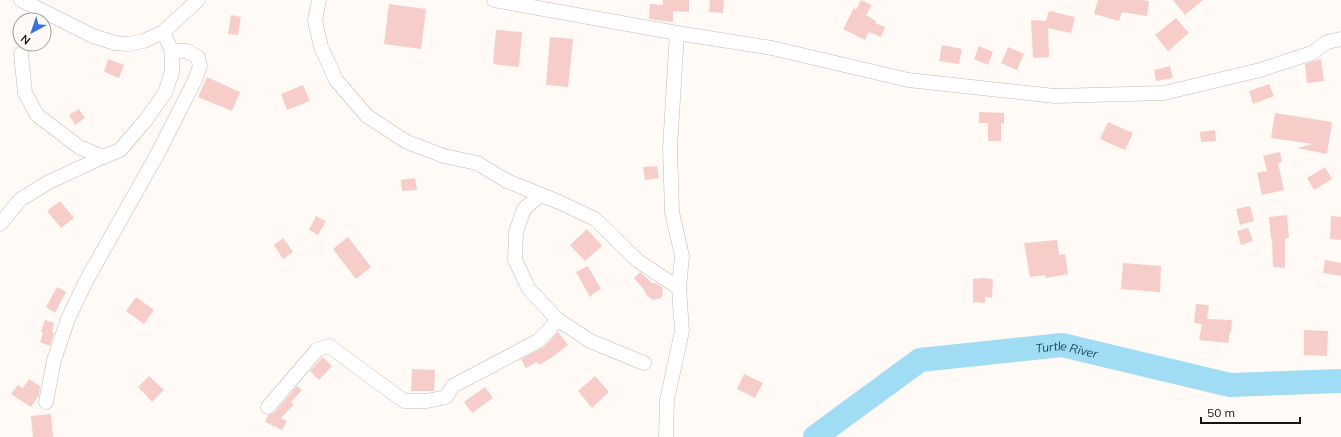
<svg xmlns="http://www.w3.org/2000/svg" width="1341" height="437" viewBox="0 0 1341 437" font-family="Mulish,sans-serif">
	<style>
		.lines { fill: none; stroke-linecap: round; stroke-linejoin: round }
		.river { stroke: #a0dcf4; stroke-width: 24 }
		.building { fill: #f6cdc9 }
		.street-casing { stroke: #c0bbb6; stroke-width: 15 }
		.street { stroke: #fff; stroke-width: 14 }
		.labels { text-anchor: middle; dominant-baseline: central; stroke-width: 3.5; stroke-linejoin: round; paint-order: stroke }
		.water-label { font-size: 12px; font-style: italic; fill: #184859; stroke: #fffaf6 }
	</style>
	<rect width="100%" height="100%" fill="#fffaf6"/>
	<g class="lines">
		<path class="river" id="s1" d="M 815,437 L 920,360 L 1062,345 L 1230,385 L 1341,381"/>
	</g>
	<g class="building">
		<path d="M 663,0 L 689,0 L 689,12 L 673,11 L 673,22 L 649,19 L 650,4 L 663,5 Z"/>
		<path d="M 710,0 L 724,0 L 723,13 L 709,12 Z"/>
		<path d="M 861,0 L 872,5 L 866,15 L 876,21 L 875,23 L 885,27 L 881,37 L 869,32 L 865,40 L 843,29 L 854,8 L 856,10 Z"/>
		<path d="M 1098,0 L 1142,0 L 1149,1 L 1147,16 L 1122,12 L 1119,21 L 1094,14 Z"/>
		<path d="M 1173,0 L 1203,0 L 1185,15 Z"/>
		<path d="M 389,4 L 426,9 L 421,49 L 384,44 Z"/>
		<path d="M 1049,11 L 1075,17 L 1071,33 L 1048,28 L 1049,57 L 1033,58 L 1031,20 L 1046,21 Z"/>
		<path d="M 231,15 L 241,17 L 238,35 L 228,34 Z"/>
		<path d="M 1176,18 L 1189,33 L 1168,51 L 1155,35 Z"/>
		<path d="M 496,30 L 522,32 L 519,67 L 493,64 Z"/>
		<path d="M 550,37 L 573,39 L 568,87 L 546,85 Z"/>
		<path d="M 942,45 L 962,49 L 959,64 L 939,61 Z"/>
		<path d="M 979,46 L 993,52 L 988,65 L 974,59 Z"/>
		<path d="M 1008,47 L 1024,54 L 1017,70 L 1001,63 Z"/>
		<path d="M 108,59 L 124,65 L 119,78 L 104,72 Z"/>
		<path d="M 1321,59 L 1324,81 L 1307,83 L 1305,64 Z"/>
		<path d="M 1170,66 L 1173,78 L 1156,81 L 1154,70 Z"/>
		<path d="M 207,77 L 240,92 L 232,111 L 198,97 Z"/>
		<path d="M 1269,84 L 1274,96 L 1253,104 L 1249,91 Z"/>
		<path d="M 303,85 L 310,101 L 287,110 L 281,94 Z"/>
		<path d="M 79,109 L 85,118 L 75,125 L 69,115 Z"/>
		<path d="M 979,112 L 1004,113 L 1004,124 L 1001,123 L 1001,141 L 988,141 L 988,123 L 979,123 Z"/>
		<path d="M 1275,113 L 1332,122 L 1327,154 L 1297,148 L 1313,144 L 1271,138 Z"/>
		<path d="M 1108,122 L 1133,133 L 1125,150 L 1100,139 Z"/>
		<path d="M 1215,130 L 1216,141 L 1201,142 L 1200,132 Z"/>
		<path d="M 1280,152 L 1282,162 L 1278,163 L 1284,190 L 1262,195 L 1257,173 L 1267,171 L 1263,156 Z"/>
		<path d="M 657,166 L 659,178 L 645,180 L 643,167 Z"/>
		<path d="M 1325,167 L 1332,179 L 1314,190 L 1307,178 Z"/>
		<path d="M 415,178 L 417,190 L 402,191 L 401,180 Z"/>
		<path d="M 60,201 L 74,218 L 61,228 L 47,211 Z"/>
		<path d="M 1250,206 L 1254,221 L 1240,225 L 1236,209 Z"/>
		<path d="M 1287,215 L 1289,238 L 1285,238 L 1285,268 L 1273,267 L 1272,239 L 1271,239 L 1269,217 Z"/>
		<path d="M 316,216 L 326,221 L 318,235 L 309,230 Z"/>
		<path d="M 1331,216 L 1341,217 L 1341,240 L 1330,239 Z"/>
		<path d="M 1248,228 L 1253,241 L 1241,245 L 1237,231 Z"/>
		<path d="M 587,229 L 602,246 L 585,261 L 570,245 Z"/>
		<path d="M 348,237 L 371,267 L 356,279 L 333,249 Z"/>
		<path d="M 283,238 L 293,252 L 283,259 L 274,245 Z"/>
		<path d="M 1057,240 L 1059,255 L 1065,254 L 1068,274 L 1046,278 L 1045,275 L 1030,277 L 1024,243 Z"/>
		<path d="M 1325,260 L 1341,263 L 1341,276 L 1323,273 Z"/>
		<path d="M 1123,263 L 1161,266 L 1160,292 L 1121,289 Z"/>
		<path d="M 588,266 L 601,289 L 594,293 L 590,297 L 576,272 Z"/>
		<path d="M 640,272 L 652,283 L 655,283 L 662,287 L 663,294 L 661,298 L 653,300 L 647,296 L 645,291 L 634,278 Z"/>
		<path d="M 982,278 L 993,279 L 992,298 L 985,297 L 985,303 L 973,302 L 973,279 Z"/>
		<path d="M 57,287 L 66,292 L 55,313 L 46,307 Z"/>
		<path d="M 136,297 L 154,310 L 144,324 L 126,311 Z"/>
		<path d="M 1196,304 L 1209,305 L 1207,319 L 1232,320 L 1231,332 L 1230,332 L 1228,343 L 1199,340 L 1202,324 L 1194,323 Z"/>
		<path d="M 45,320 L 54,323 L 52,332 L 54,333 L 50,346 L 40,342 L 43,333 L 41,332 Z"/>
		<path d="M 1304,330 L 1328,331 L 1327,356 L 1304,355 Z"/>
		<path d="M 558,332 L 568,345 L 551,358 L 539,365 L 537,362 L 526,368 L 521,359 L 544,347 Z"/>
		<path d="M 323,357 L 332,366 L 319,380 L 310,371 Z"/>
		<path d="M 412,369 L 435,370 L 434,391 L 411,391 Z"/>
		<path d="M 744,374 L 763,383 L 755,398 L 737,389 Z"/>
		<path d="M 149,376 L 164,390 L 152,402 L 138,387 Z"/>
		<path d="M 595,376 L 609,392 L 592,408 L 578,391 Z"/>
		<path d="M 29,379 L 40,386 L 39,395 L 31,407 L 11,394 L 18,385 L 23,388 Z"/>
		<path d="M 297,386 L 302,390 L 291,402 L 294,404 L 281,418 L 287,421 L 282,430 L 265,422 L 268,415 L 274,413 Z"/>
		<path d="M 485,387 L 493,398 L 472,413 L 464,402 Z"/>
		<path d="M 51,414 L 53,437 L 33,437 L 31,416 Z"/>
	</g>
	<g class="lines">
		<g class="street-casing">
			<g id="street">
				<path d="M 21,0 L 93,36 L 115,43 L 128,44 L 144,41 L 163,32 L 198,0"/>
				<path d="M 319,0 L 315,21 L 321,47 L 336,80 L 367,116 L 407,142 L 444,156 L 477,163 L 507,181 L 559,202 L 595,219 L 638,261 L 679,288"/>
				<path d="M 494,0 L 677,33 L 772,48 L 908,80 L 1055,96 L 1164,93 L 1260,70 L 1312,53 L 1327,42 L 1341,39"/>
				<path d="M 21,54 L 25,93 L 37,115 L 79,147 L 103,157 L 120,150 L 145,121 L 165,93 L 172,72 L 172,51 L 163,32"/>
				<path d="M 548,198 L 540,195 L 524,209 L 516,232 L 515,260 L 529,289 L 557,319 L 590,341 L 644,363"/>
				<path d="M 0,224 L 21,199 L 49,182 L 103,157"/>
				<path d="M 46,402 L 54,360 L 68,319 L 85,283 L 158,153 L 195,80 L 200,66 L 198,57 L 187,51 L 172,51"/>
				<path d="M 268,407 L 317,350 L 329,346 L 404,401 L 427,401 L 446,397 L 453,386 L 538,341 L 550,329 L 557,319"/>
				<path d="M 666,437 L 667,400 L 682,331 L 679,288 L 682,256 L 672,212 L 670,148 L 677,33"/>
			</g>
		</g>
		<use href="#street" class="street"/>
	</g>
	<g class="labels">
		<g class="water-label">
			<text stroke="none"><textPath href="#s1" startOffset="278">Turtle River</textPath></text>
		</g>
	</g>
	<g transform="translate(32 32) rotate(220)"><circle r="19" fill="#fffaf6" stroke="#a29e9b"/>
	<path d="M0-3L7 15L0 10L-7 15Z" fill="#3873e2"/>
	<text y="-6" font-size="11" font-weight="bold" text-anchor="middle" fill="#161413">N</text>
	</g>
	<path d="M1201 417v6h99v-6" fill="none" stroke="#161413" stroke-width="2"/>
	<text x="1207" y="417" font-size="12" fill="#161413" stroke="#fffaf6" stroke-width="3" paint-order="stroke">50 m</text>
</svg>
